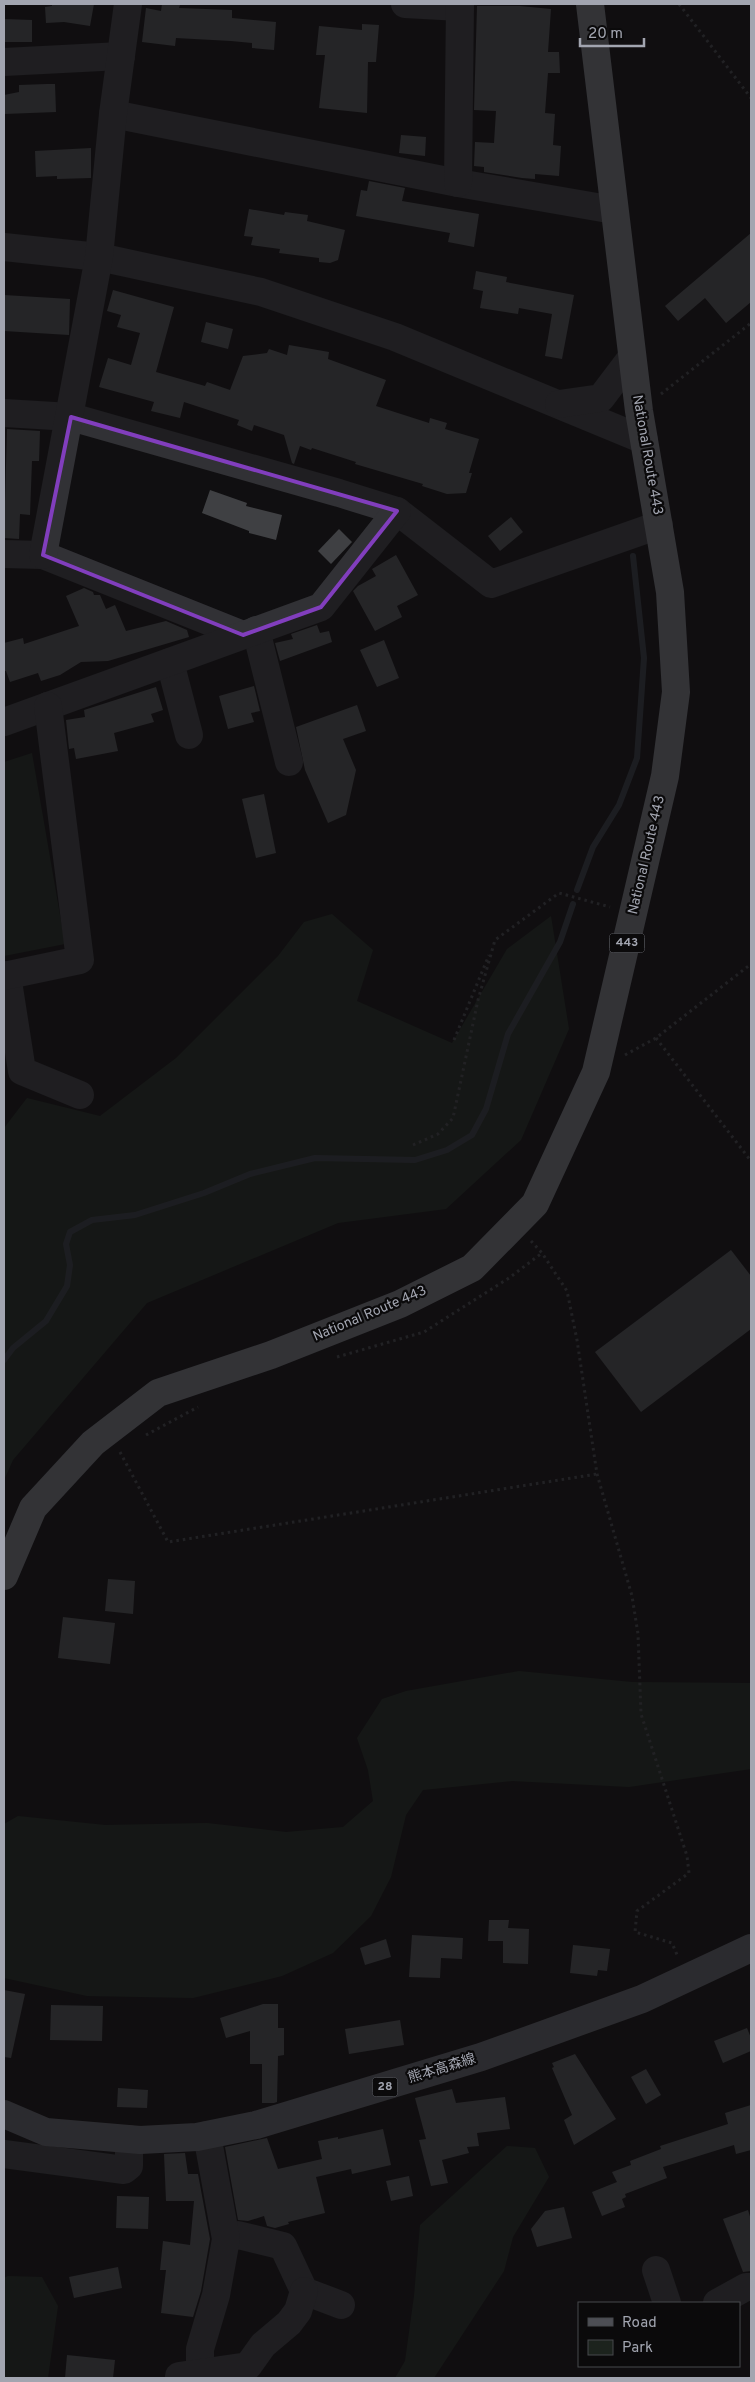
<svg xmlns="http://www.w3.org/2000/svg" width="755" height="2382" viewBox="0 0 755 2382" font-family="Overpass,'Noto Sans JP',sans-serif">
	<style>
		.green { fill: #1c231d }
		.lines { fill: none; stroke-linecap: round; stroke-linejoin: round }
		.stream { stroke: #2c3036; stroke-width: 6 }
		.building { fill: #3f4043 }
		.path { stroke: #37383c; stroke-width: 3; stroke-dasharray: 2.5 4; stroke-linecap: butt }
		.minor { stroke: #313135; stroke-width: 28 }
		.major { stroke: #4d4e54; stroke-width: 28 }
		.highway { stroke: #5d5f65; stroke-width: 28 }
		.marked { fill: none; stroke: #813ebd; stroke-width: 4; stroke-linejoin: round }
		.labels { text-anchor: middle; dominant-baseline: central; stroke-width: 4.5; stroke-linejoin: round; paint-order: stroke }
		.shield { fill: #0b0a0b; stroke: #75767e; stroke-width: 1 }
		.shield-label { font-size: 12px; font-weight: bold; fill: #a2a5b0 }
		.street-label { font-size: 14px; fill: #a2a5b0; stroke: #0b0a0b }
	</style>
	<rect width="100%" height="100%" fill="#100f11"/>
	<g class="green">
		<path d="M 32,753 L 65,944 L 4,956 L 4,762 Z"/>
		<path d="M 332,914 L 373,950 L 357,1001 L 452,1043 L 507,949 L 551,916 L 569,1029 L 521,1140 L 446,1209 L 338,1223 L 147,1303 L 13,1460 L 4,1480 L 4,1128 L 27,1098 L 100,1116 L 176,1058 L 278,956 L 304,922 Z"/>
		<path d="M 519,1671 L 632,1682 L 751,1683 L 751,1769 L 629,1787 L 512,1781 L 423,1790 L 406,1815 L 391,1877 L 371,1916 L 333,1953 L 282,1976 L 193,1998 L 87,1996 L 4,1978 L 4,1824 L 18,1816 L 105,1825 L 207,1823 L 286,1832 L 343,1827 L 373,1801 L 368,1770 L 357,1738 L 382,1699 L 406,1691 Z"/>
		<path d="M 507,2146 L 535,2148 L 549,2177 L 513,2237 L 504,2271 L 434,2378 L 395,2378 L 405,2361 L 414,2296 L 420,2225 Z"/>
		<path d="M 8,2276 L 42,2277 L 58,2306 L 48,2378 L 4,2378 L 4,2278 Z"/>
	</g>
	<g class="lines">
		<g class="stream">
			<path d="M 577,890 L 593,847 L 619,805 L 637,758 L 644,658 L 633,556"/>
			<path d="M 4,1360 L 13,1348 L 46,1321 L 67,1286 L 70,1265 L 66,1244 L 70,1232 L 92,1220 L 135,1215 L 204,1193 L 250,1174 L 315,1158 L 415,1160 L 447,1150 L 472,1135 L 486,1109 L 508,1034 L 560,942 L 573,904"/>
		</g>
	</g>
	<g class="building">
		<path d="M 52,4 L 94,4 L 90,26 L 64,22 L 46,23 L 45,7 L 52,6 Z"/>
		<path d="M 162,4 L 180,5 L 179,8 L 232,10 L 232,18 L 276,22 L 274,50 L 252,48 L 252,43 L 231,41 L 176,38 L 175,46 L 142,42 L 146,8 L 161,11 Z"/>
		<path d="M 477,6 L 520,6 L 551,9 L 548,52 L 559,52 L 560,73 L 548,73 L 545,113 L 555,114 L 553,145 L 561,146 L 559,176 L 535,174 L 535,179 L 522,178 L 484,172 L 484,167 L 474,166 L 475,142 L 494,143 L 496,111 L 474,110 Z"/>
		<path d="M 4,19 L 32,20 L 32,42 L 4,42 Z"/>
		<path d="M 362,24 L 379,25 L 376,62 L 368,62 L 367,113 L 319,108 L 325,55 L 316,55 L 319,26 L 362,30 Z"/>
		<path d="M 47,84 L 55,84 L 56,112 L 4,114 L 4,95 L 19,92 L 19,85 Z"/>
		<path d="M 401,135 L 426,137 L 425,156 L 399,153 Z"/>
		<path d="M 91,148 L 91,178 L 57,179 L 57,176 L 36,177 L 35,151 Z"/>
		<path d="M 369,181 L 405,188 L 402,201 L 479,214 L 474,247 L 448,242 L 450,233 L 356,216 L 361,190 L 367,191 Z"/>
		<path d="M 249,209 L 284,215 L 285,212 L 308,215 L 307,221 L 345,230 L 338,260 L 330,263 L 319,262 L 319,258 L 279,253 L 280,249 L 251,245 L 253,237 L 244,236 Z"/>
		<path d="M 751,233 L 751,302 L 726,323 L 705,298 L 678,321 L 665,306 Z"/>
		<path d="M 476,271 L 507,277 L 506,282 L 574,295 L 562,359 L 545,356 L 552,314 L 519,308 L 518,314 L 480,308 L 483,291 L 473,289 Z"/>
		<path d="M 113,290 L 174,307 L 156,372 L 205,386 L 207,382 L 230,390 L 243,356 L 267,353 L 269,349 L 287,355 L 289,345 L 329,352 L 328,359 L 386,380 L 376,406 L 429,423 L 430,418 L 447,423 L 445,429 L 479,439 L 469,473 L 472,473 L 466,493 L 447,494 L 422,486 L 423,484 L 355,464 L 356,462 L 312,448 L 311,450 L 300,446 L 294,464 L 292,463 L 284,435 L 254,425 L 252,431 L 237,425 L 239,420 L 184,402 L 180,418 L 151,411 L 154,402 L 99,387 L 108,358 L 131,365 L 140,333 L 117,327 L 121,315 L 107,311 Z"/>
		<path d="M 4,295 L 70,299 L 69,335 L 4,331 Z"/>
		<path d="M 206,322 L 233,329 L 228,349 L 201,342 Z"/>
		<path d="M 7,429 L 40,431 L 39,461 L 32,461 L 30,515 L 20,514 L 19,539 L 4,538 Z"/>
		<path d="M 210,490 L 247,503 L 246,506 L 282,515 L 276,540 L 249,533 L 249,531 L 202,513 Z"/>
		<path d="M 511,517 L 523,532 L 500,551 L 488,536 Z"/>
		<path d="M 339,529 L 352,542 L 331,564 L 318,551 Z"/>
		<path d="M 396,555 L 418,595 L 397,606 L 402,617 L 375,631 L 353,591 L 358,586 L 376,576 L 372,569 Z"/>
		<path d="M 84,588 L 93,592 L 94,595 L 100,595 L 106,609 L 115,605 L 126,631 L 166,621 L 187,630 L 189,637 L 108,661 L 81,662 L 60,675 L 41,681 L 38,673 L 10,682 L 6,671 L 4,671 L 4,643 L 23,638 L 24,644 L 79,626 L 66,596 Z"/>
		<path d="M 317,625 L 320,633 L 329,631 L 332,642 L 280,661 L 275,643 L 293,639 L 291,634 Z"/>
		<path d="M 384,640 L 399,678 L 377,687 L 360,650 Z"/>
		<path d="M 254,686 L 260,711 L 251,713 L 254,722 L 228,729 L 219,696 Z"/>
		<path d="M 156,687 L 163,710 L 151,714 L 154,722 L 114,733 L 118,751 L 76,759 L 74,748 L 69,749 L 66,720 L 85,717 L 84,710 Z"/>
		<path d="M 357,705 L 366,731 L 343,739 L 356,770 L 346,815 L 328,823 L 305,770 L 296,727 Z"/>
		<path d="M 264,794 L 276,853 L 256,858 L 242,799 Z"/>
		<path d="M 731,1250 L 751,1276 L 751,1329 L 641,1412 L 595,1352 Z"/>
		<path d="M 108,1579 L 135,1581 L 133,1614 L 105,1611 Z"/>
		<path d="M 63,1617 L 115,1623 L 110,1664 L 58,1658 Z"/>
		<path d="M 489,1920 L 509,1920 L 508,1928 L 529,1929 L 528,1964 L 503,1963 L 503,1941 L 488,1941 Z"/>
		<path d="M 412,1935 L 463,1938 L 462,1959 L 441,1958 L 440,1978 L 409,1977 Z"/>
		<path d="M 386,1939 L 391,1957 L 365,1965 L 360,1948 Z"/>
		<path d="M 573,1945 L 610,1949 L 607,1971 L 598,1970 L 597,1976 L 570,1973 Z"/>
		<path d="M 4,1990 L 25,1994 L 11,2058 L 4,2057 Z"/>
		<path d="M 263,2004 L 278,2004 L 278,2028 L 284,2028 L 284,2055 L 278,2056 L 277,2102 L 274,2103 L 262,2103 L 262,2064 L 250,2064 L 250,2031 L 226,2038 L 220,2018 Z"/>
		<path d="M 51,2005 L 103,2006 L 102,2041 L 50,2040 Z"/>
		<path d="M 400,2020 L 404,2045 L 349,2054 L 345,2029 Z"/>
		<path d="M 747,2028 L 751,2038 L 751,2051 L 723,2063 L 714,2041 Z"/>
		<path d="M 575,2054 L 616,2119 L 574,2145 L 564,2120 L 572,2115 L 552,2068 L 554,2067 L 552,2063 Z"/>
		<path d="M 646,2069 L 661,2095 L 646,2104 L 631,2077 Z"/>
		<path d="M 118,2088 L 148,2090 L 147,2108 L 117,2107 Z"/>
		<path d="M 452,2089 L 456,2103 L 505,2097 L 510,2129 L 477,2133 L 479,2146 L 467,2147 L 469,2153 L 442,2160 L 448,2183 L 431,2186 L 419,2140 L 426,2139 L 415,2098 Z"/>
		<path d="M 751,2105 L 751,2150 L 736,2154 L 734,2145 L 663,2167 L 667,2178 L 625,2194 L 626,2197 L 622,2199 L 625,2207 L 602,2216 L 592,2192 L 617,2182 L 612,2172 L 631,2165 L 630,2161 L 661,2149 L 660,2146 L 728,2124 L 725,2113 Z"/>
		<path d="M 383,2129 L 391,2165 L 352,2174 L 351,2169 L 316,2177 L 325,2213 L 288,2222 L 289,2224 L 275,2228 L 267,2226 L 264,2216 L 248,2221 L 238,2220 L 225,2147 L 267,2138 L 278,2169 L 322,2159 L 318,2141 L 338,2137 L 338,2139 Z"/>
		<path d="M 185,2153 L 188,2174 L 198,2174 L 210,2239 L 201,2291 L 193,2317 L 161,2313 L 166,2270 L 160,2270 L 163,2241 L 190,2245 L 194,2201 L 166,2201 L 164,2154 Z"/>
		<path d="M 409,2176 L 413,2196 L 391,2201 L 386,2181 Z"/>
		<path d="M 117,2196 L 149,2197 L 148,2229 L 116,2228 Z"/>
		<path d="M 564,2207 L 572,2238 L 537,2247 L 531,2229 L 545,2211 Z"/>
		<path d="M 748,2210 L 751,2220 L 751,2271 L 743,2272 L 723,2219 Z"/>
		<path d="M 118,2267 L 122,2288 L 74,2298 L 69,2277 Z"/>
		<path d="M 67,2355 L 115,2360 L 113,2378 L 65,2378 Z"/>
	</g>
	<g class="lines">
		<g class="path">
			<path d="M 679,4 L 751,98"/>
			<path d="M 661,394 L 751,323"/>
			<path d="M 656,1038 L 751,1161"/>
			<path d="M 454,1040 L 489,955"/>
			<path d="M 625,1055 L 656,1038 L 751,964"/>
			<path d="M 413,1145 L 438,1134 L 453,1118 L 478,1000 L 495,940 L 559,893 L 610,907"/>
			<path d="M 531,1241 L 542,1253 L 567,1291 L 577,1340 L 597,1474 L 632,1596 L 638,1634 L 641,1714 L 687,1856 L 689,1873 L 637,1911 L 635,1932 L 672,1943 L 678,1957"/>
			<path d="M 337,1357 L 424,1332 L 509,1278 L 542,1253"/>
			<path d="M 146,1435 L 198,1407"/>
			<path d="M 120,1452 L 168,1542 L 597,1474"/>
		</g>
		<g class="minor">
			<path d="M 405,4 L 460,7"/>
			<path d="M 4,62 L 121,56"/>
			<path d="M 113,114 L 458,183 L 614,210"/>
			<path d="M 458,183 L 460,4"/>
			<path d="M 4,247 L 99,257 L 261,292 L 395,337 L 644,440"/>
			<path d="M 559,404 L 601,398 L 632,357"/>
			<path d="M 4,413 L 71,417 L 339,493 L 397,511 L 491,584 L 659,525"/>
			<path d="M 4,554 L 43,555 L 243,635"/>
			<path d="M 43,555 L 99,257 L 113,114 L 128,4"/>
			<path d="M 256,630 L 289,762"/>
			<path d="M 170,662 L 189,735"/>
			<path d="M 4,722 L 321,607 L 397,511"/>
			<path d="M 7,975 L 22,1071 L 80,1095"/>
			<path d="M 4,976 L 80,960 L 48,706"/>
			<path d="M 4,2154 L 124,2170 L 129,2166 L 129,2139"/>
			<path d="M 226,2239 L 238,2235 L 283,2246 L 304,2291 L 341,2305"/>
			<path d="M 656,2270 L 667,2303"/>
			<path d="M 717,2303 L 746,2287 L 751,2287"/>
			<path d="M 200,2373 L 200,2349 L 216,2295 L 226,2239 L 207,2135"/>
			<path d="M 179,2376 L 248,2366 L 263,2345 L 289,2323 L 298,2311 L 304,2291"/>
		</g>
		<path class="major" d="M 4,2114 L 46,2132 L 140,2140 L 197,2137 L 256,2125 L 481,2057 L 642,1999 L 751,1948"/>
		<path class="highway" d="M 4,1576 L 33,1508 L 93,1443 L 158,1393 L 271,1355 L 400,1304 L 472,1268 L 535,1204 L 596,1072 L 665,776 L 676,692 L 670,592 L 639,411 L 590,4"/>
	</g>
	<path d="M0 0H755V2382H0ZM 71,417 L 397,511 L 321,607 L 243,635 L 43,555 Z" fill="#100f11" fill-opacity=".55" fill-rule="evenodd"/>
	<path class="marked" d="M 71,417 L 397,511 L 321,607 L 243,635 L 43,555 Z"/>
	<g class="labels">
		<g class="shield">
			<rect x="609.5" y="933.5" width="35" height="19" rx="4"/>
			<rect x="372.5" y="2077.5" width="25" height="19" rx="4"/>
		</g>
		<g class="shield-label">
			<text x="627" y="943">443</text>
			<text x="385" y="2087">28</text>
		</g>
		<g class="street-label">
			<text transform="translate(647 455) rotate(80)">National Route 443</text>
			<text transform="translate(647 855) rotate(-77)">National Route 443</text>
			<text transform="translate(370 1314) rotate(-23)">National Route 443</text>
			<text transform="translate(442 2069) rotate(-17)">熊本高森線</text>
		</g>
	</g>
	<rect width="755" height="2382" fill="none" stroke="#a2a5b0" stroke-width="10"/>
	<rect x="578" y="2302" width="162" height="65" fill="#0b0a0b" stroke="#47484d"/>
	<rect x="588" y="2318" width="25" height="8" fill="#4d4e54" stroke="#47484d"/>
	<text x="622" y="2327" font-size="15" fill="#a2a5b0">Road</text>
	<rect x="588" y="2340" width="25" height="15" fill="#1c231d" stroke="#47484d"/>
	<text x="622" y="2352" font-size="15" fill="#a2a5b0">Park</text>
	<path d="M580 38v8h64v-8" fill="none" stroke="#a2a5b0" stroke-width="2.5"/>
	<text x="588" y="38" font-size="15" fill="#a2a5b0" stroke="#0b0a0b" stroke-width="4" paint-order="stroke">20 m</text>
</svg>
